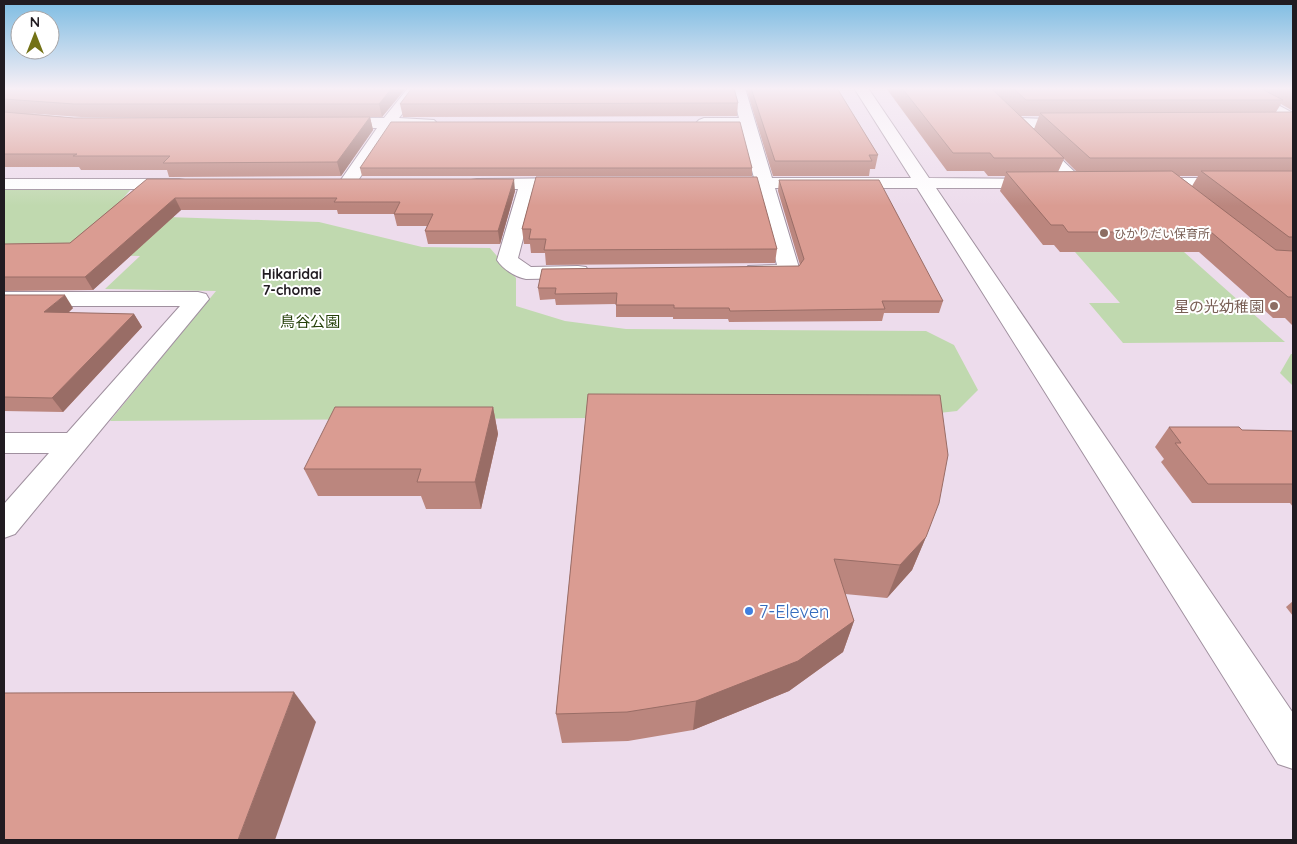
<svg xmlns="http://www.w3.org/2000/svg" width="1297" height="844" viewBox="0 0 1297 844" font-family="Quicksand,'Noto Sans JP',sans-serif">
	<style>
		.green { fill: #c0d9af }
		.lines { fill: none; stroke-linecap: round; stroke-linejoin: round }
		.minor-casing { stroke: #a0909f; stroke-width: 2 }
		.minor { fill: #fff; fill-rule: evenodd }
		.wall { fill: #bb867e; fill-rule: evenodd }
		.shaded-wall { fill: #996d66 }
		.building { fill: #da9c92; stroke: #996d66 }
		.education-dot { fill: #8d6e63; stroke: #fff; stroke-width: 2 }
		.shop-dot { fill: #3f7fe0; stroke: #fff; stroke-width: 2 }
		.labels { text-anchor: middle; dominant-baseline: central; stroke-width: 4; stroke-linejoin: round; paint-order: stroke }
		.far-education-label { font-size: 12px; fill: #785e54; stroke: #fff; text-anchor: start }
		.far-neighbourhood-label { font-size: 14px; font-weight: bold; fill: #211b21; stroke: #fff }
		.education-label { font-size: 15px; fill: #785e54; stroke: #fff; text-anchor: end }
		.park-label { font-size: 15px; fill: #254009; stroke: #fff }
		.near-shop-label { font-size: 18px; fill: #366cbe; stroke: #fff; text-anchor: start }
	</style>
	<rect width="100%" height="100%" fill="#eddcec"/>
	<g class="green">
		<path d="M 131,189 L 109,215 L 319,222 L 422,247 L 490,248 L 516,278 L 516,306 L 565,321 L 626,329 L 926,331 L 954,345 L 978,390 L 957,411 L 912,416 L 110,421 L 216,291 L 105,289 L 140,256 L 4,253 L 4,190 Z"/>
		<path d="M 1075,252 L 1184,252 L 1285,342 L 1123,343 L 1089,303 L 1120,303 Z"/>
		<path d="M 1291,354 L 1293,354 L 1293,386 L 1280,373 Z"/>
	</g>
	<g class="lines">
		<g class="minor-casing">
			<g id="minor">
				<path d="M 408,88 L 422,88 L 399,118 L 434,120 L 437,123 L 434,126 L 429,128 L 393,128 L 353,188 L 347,189 L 341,188 L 338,184 L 377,128 L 334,128 L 329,126 L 326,123 L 329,120 L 334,118 L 384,118 Z"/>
				<path d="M 731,88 L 745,88 L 772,178 L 911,178 L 854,88 L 868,88 L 929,178 L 1045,179 L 1048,183 L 1045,187 L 1039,188 L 936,188 L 1293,713 L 1293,769 L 1278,764 L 917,188 L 775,188 L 800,271 L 797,276 C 782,279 763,279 748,276 L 745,271 L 748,266 L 777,265 L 757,188 L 716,187 L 713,183 L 716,179 L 754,178 L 741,128 L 704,128 L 699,126 L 696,123 L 699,120 L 704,118 L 739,118 Z"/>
				<path d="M 973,88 L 988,88 L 1019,118 L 1079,120 L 1082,123 L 1079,126 L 1074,128 L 1029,128 L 1082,179 L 1085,183 L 1082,187 L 1076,188 L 1070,187 Z"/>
				<path d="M 1229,88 L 1246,88 L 1293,113 L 1293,123 L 1288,122 Z"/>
				<path d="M 572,178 L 578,179 L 581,183 L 578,187 L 536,189 L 518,258 L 531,267 L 578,266 L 586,267 L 589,272 L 586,277 L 578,278 L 526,279 C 515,277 503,269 497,260 L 518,189 L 477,189 L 471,188 L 468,184 L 471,180 L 477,179 Z"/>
				<path d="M 1150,178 L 1293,178 L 1293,188 L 1144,187 L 1141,183 L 1144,179 Z"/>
				<path d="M 4,179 L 179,179 L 185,180 L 188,184 L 185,188 L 179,189 L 4,189 Z"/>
				<path d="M 4,292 L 198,292 L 206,294 L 209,299 L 15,534 L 4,538 L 4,504 L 49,453 L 4,453 L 4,433 L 67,433 L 180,306 L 4,306 Z"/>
			</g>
		</g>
		<use href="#minor" class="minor"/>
	</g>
	<g class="wall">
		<path d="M 4,88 L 406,88 L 382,117 L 370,117 L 373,130 L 341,176 L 169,177 L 167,170 L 81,170 L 79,167 L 4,167 ZM 25,113 L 81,117 L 266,117 L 74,118 Z"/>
		<path d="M 746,88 L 837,88 L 878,155 L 875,169 L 870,169 L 869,176 L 773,176 Z"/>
		<path d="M 886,88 L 1293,88 L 1293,111 L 1281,104 L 1276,112 L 1293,112 L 1293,326 L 1285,318 L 1273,318 L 1199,252 L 1060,252 L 1054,245 L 1043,245 L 1000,191 L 1005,176 L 988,176 L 984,171 L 947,171 ZM 1021,116 L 1039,116 L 1034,129 ZM 1064,159 L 1077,172 L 1058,172 ZM 1179,176 L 1198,176 L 1192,186 Z"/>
		<path d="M 738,103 L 737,116 L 403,117 L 400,104 Z"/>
		<path d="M 360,168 L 752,168 L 752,176 L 362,176 Z"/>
		<path d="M 536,177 L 777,249 L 775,263 L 546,265 L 545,253 L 531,253 L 530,244 L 524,244 L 522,229 Z"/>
		<path d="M 147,179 L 515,191 L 500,244 L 428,244 L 425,231 L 427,226 L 397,226 L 394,214 L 338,214 L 337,210 L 181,210 L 93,290 L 4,291 L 4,244 L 70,243 Z"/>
		<path d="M 779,180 L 943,301 L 939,313 L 884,313 L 882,321 L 729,322 L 728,319 L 673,319 L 673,317 L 616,317 L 616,304 L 556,305 L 555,299 L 540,300 L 538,288 L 799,266 L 800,265 L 778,191 Z"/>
		<path d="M 4,295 L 73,308 L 68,313 L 134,314 L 142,327 L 63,412 L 4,411 Z"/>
		<path d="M 588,394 L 926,537 L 912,570 L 887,598 L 845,594 L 854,621 L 843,652 L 789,691 L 693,730 L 628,741 L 562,743 L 556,714 Z"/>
		<path d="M 493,407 L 498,434 L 481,509 L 426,509 L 421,496 L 318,496 L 304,469 Z"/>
		<path d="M 1169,427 L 1242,430 L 1293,431 L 1293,507 L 1290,503 L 1192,503 L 1161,462 L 1164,459 L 1155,447 Z"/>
		<path d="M 1293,601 L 1293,616 L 1286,607 Z"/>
	</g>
	<g class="shaded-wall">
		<path d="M 392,88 L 406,88 L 382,117 L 379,104 Z"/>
		<path d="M 370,117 L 373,130 L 341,176 L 337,162 Z"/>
		<path d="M 514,179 L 515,191 L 500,244 L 498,231 Z"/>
		<path d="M 175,198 L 181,210 L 93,290 L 85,277 Z"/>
		<path d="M 65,295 L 73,308 L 54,326 L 44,312 Z"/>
		<path d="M 134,314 L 142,327 L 63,412 L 52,398 Z"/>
		<path d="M 493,407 L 498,434 L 481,509 L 475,482 Z"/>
		<path d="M 926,537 L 912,570 L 887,598 L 900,565 Z"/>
		<path d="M 854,621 L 843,652 L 789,691 L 693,730 L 696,701 Z"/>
		<path d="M 294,692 L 316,722 L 275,840 L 238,840 Z"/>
	</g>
	<g class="building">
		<path d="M 4,88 L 392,88 L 379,104 L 74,104 L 4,99 Z"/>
		<path d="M 412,88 L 734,88 L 738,103 L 400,104 Z"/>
		<path d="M 751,88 L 837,88 L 878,155 L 869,155 L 872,161 L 775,161 Z"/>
		<path d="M 902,88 L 991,88 L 1064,158 L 994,158 L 990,153 L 953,153 Z"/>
		<path d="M 1013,88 L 1260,88 L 1283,100 L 1026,100 Z"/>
		<path d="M 4,112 L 74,118 L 370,117 L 337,162 L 163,163 L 170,156 L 73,156 L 77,154 L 4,154 Z"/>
		<path d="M 1293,112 L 1293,158 L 1090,158 L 1040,113 Z"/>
		<path d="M 391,122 L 740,122 L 752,168 L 360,168 Z"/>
		<path d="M 1172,171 L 1276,250 L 1293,251 L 1293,297 L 1288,297 L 1211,232 L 1068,232 L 1063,225 L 1051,225 L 1006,172 Z"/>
		<path d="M 1201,171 L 1293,171 L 1293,237 L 1289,237 Z"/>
		<path d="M 536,177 L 757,177 L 777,249 L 544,250 L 546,239 L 529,239 L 531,229 L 522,229 Z"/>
		<path d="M 147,179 L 514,179 L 498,231 L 425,231 L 433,214 L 394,214 L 400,202 L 334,202 L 337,198 L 175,198 L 85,277 L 4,277 L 4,244 L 70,243 Z"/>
		<path d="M 779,180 L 879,180 L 943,301 L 882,301 L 885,309 L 730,311 L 729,308 L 674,308 L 674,305 L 616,305 L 617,293 L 555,294 L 556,288 L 538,288 L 542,269 L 799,266 L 804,259 Z"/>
		<path d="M 4,295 L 65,295 L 44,312 L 134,314 L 52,398 L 4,397 Z"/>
		<path d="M 588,394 L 940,395 L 948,455 L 939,503 L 926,537 L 900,565 L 834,559 L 854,621 L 798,661 L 696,701 L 627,712 L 556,714 Z"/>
		<path d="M 335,407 L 493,407 L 475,482 L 417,482 L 421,469 L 304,469 Z"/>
		<path d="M 1169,427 L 1239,427 L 1242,430 L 1293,431 L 1293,484 L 1208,484 L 1175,443 L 1181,443 Z"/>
		<path d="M 294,692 L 238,840 L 4,840 L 4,693 Z"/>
	</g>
	<linearGradient id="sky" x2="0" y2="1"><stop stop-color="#7dbce2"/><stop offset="0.43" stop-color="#f7eff6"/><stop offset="1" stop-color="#f7eff6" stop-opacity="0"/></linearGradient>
	<rect width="1297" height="206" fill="url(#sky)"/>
	<g class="education-dot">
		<circle cx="1104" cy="233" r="5"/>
		<circle cx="1274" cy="306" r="5"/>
	</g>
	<circle class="shop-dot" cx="749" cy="611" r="5"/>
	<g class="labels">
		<g class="far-education-label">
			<text x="1114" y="233">ひかりだい保育所</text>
		</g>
		<g class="far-neighbourhood-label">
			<text x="292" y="274">Hikaridai<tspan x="292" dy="16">7-chome</tspan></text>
		</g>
		<g class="education-label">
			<text x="1264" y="306">星の光幼稚園</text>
		</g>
		<g class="park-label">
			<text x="310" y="321">鳥谷公園</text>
		</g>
		<g class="near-shop-label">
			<text x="759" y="611">7-Eleven</text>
		</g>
	</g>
	<rect width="1297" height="844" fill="none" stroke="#211b21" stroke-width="10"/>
	<g transform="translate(35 35)"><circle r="24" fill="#ffffff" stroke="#a6a4a6"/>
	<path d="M0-4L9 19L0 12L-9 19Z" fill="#737216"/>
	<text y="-8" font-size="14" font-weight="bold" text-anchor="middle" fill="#211b21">N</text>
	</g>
</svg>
